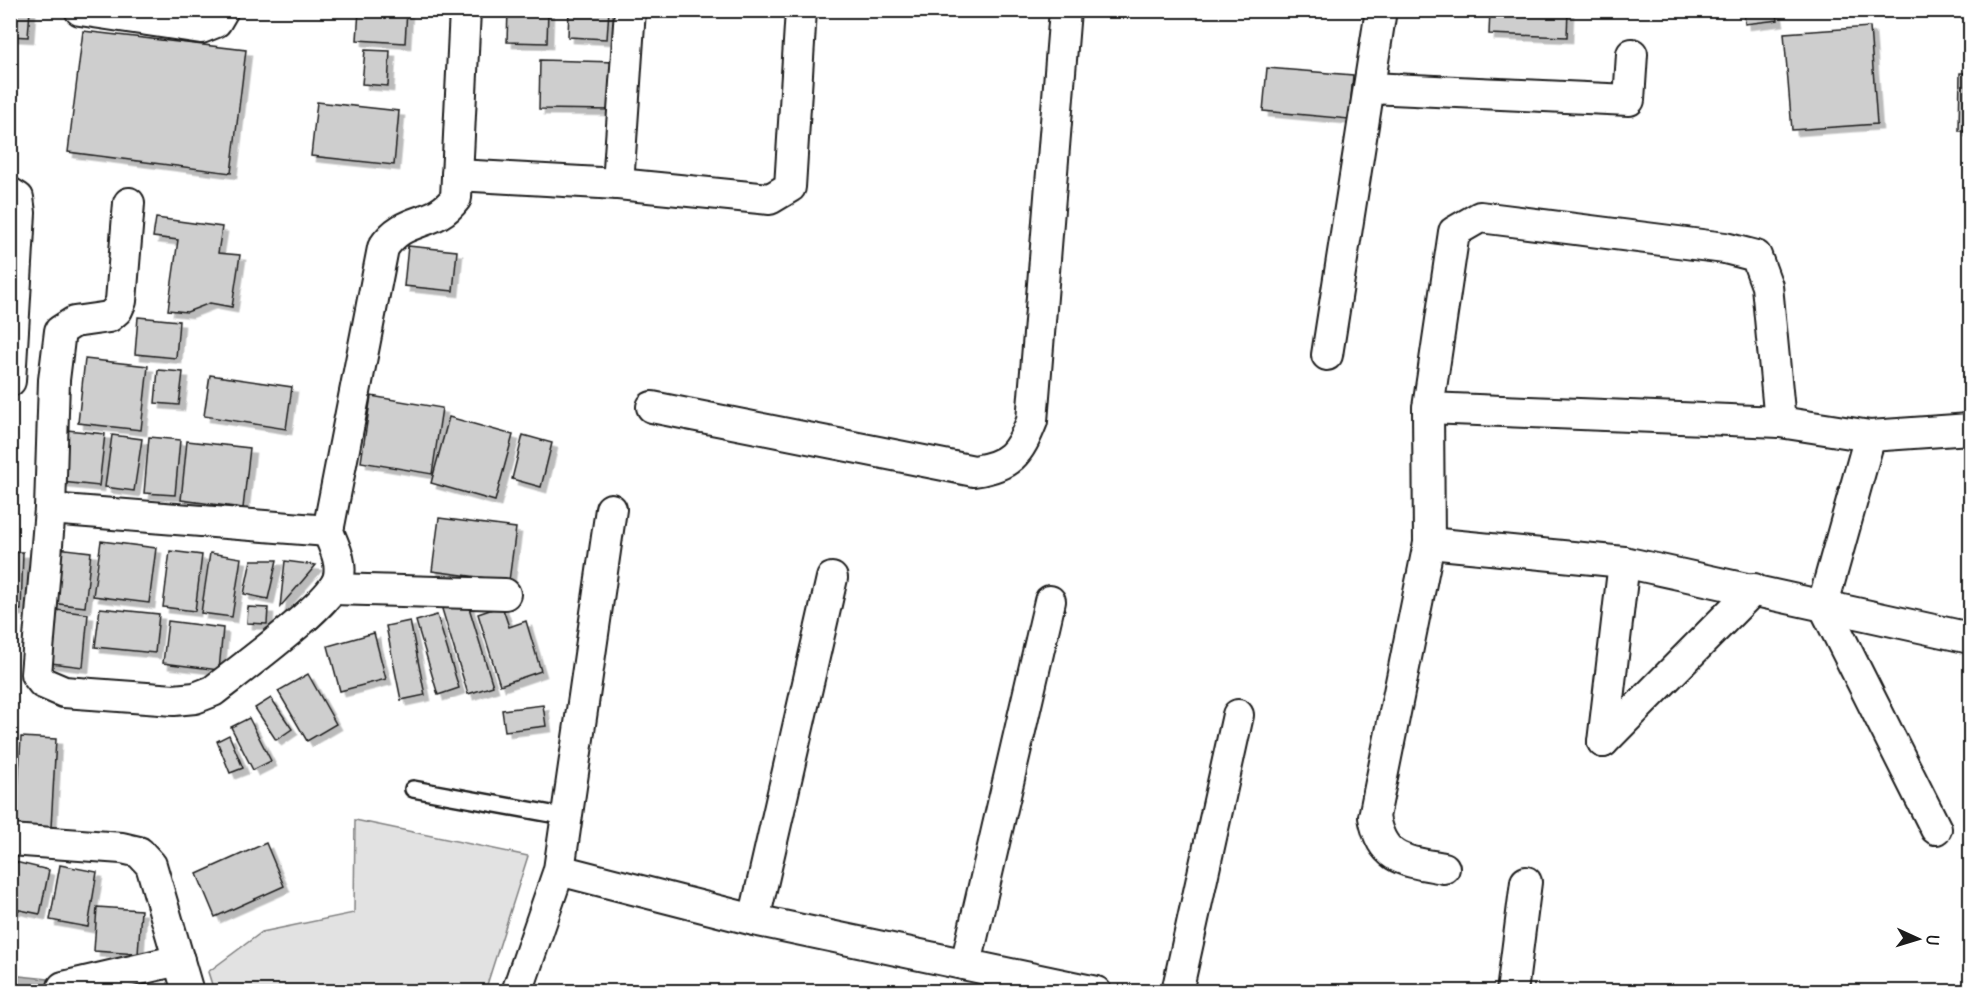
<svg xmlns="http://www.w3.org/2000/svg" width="1981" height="1002" viewBox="0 0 1981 1002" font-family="Delius,sans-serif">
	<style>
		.green { fill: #e2e2e2; stroke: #7f7f7f; stroke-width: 1.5 }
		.water { fill: #b8b8b8; stroke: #7a7a7a; stroke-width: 1.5 }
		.building { fill: #cecece; stroke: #1c1c1c; stroke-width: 1.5; filter: url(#shadow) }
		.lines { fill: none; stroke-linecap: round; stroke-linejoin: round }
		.lane-casing { stroke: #1c1c1c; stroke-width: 20 }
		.street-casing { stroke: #1c1c1c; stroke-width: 34 }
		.lane { stroke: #fff; stroke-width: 15 }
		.street { stroke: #fff; stroke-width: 30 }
	</style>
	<defs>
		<filter id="shadow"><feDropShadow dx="5.5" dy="5.5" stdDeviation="0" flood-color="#0004"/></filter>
	</defs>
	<rect width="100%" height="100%" fill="#fff"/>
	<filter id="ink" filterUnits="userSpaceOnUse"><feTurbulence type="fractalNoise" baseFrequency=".0167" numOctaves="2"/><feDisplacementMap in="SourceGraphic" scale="12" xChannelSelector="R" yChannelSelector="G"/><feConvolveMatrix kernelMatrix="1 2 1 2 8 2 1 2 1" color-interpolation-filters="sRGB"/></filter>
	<g filter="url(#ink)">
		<path class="green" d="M 355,820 L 528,856 L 485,991 L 214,991 L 208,972 L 262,932 L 354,913 Z"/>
		<path class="water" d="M 10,975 L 48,979 L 50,991 L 11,991 Z"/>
		<g class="building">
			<path d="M 10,10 L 30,10 L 28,37 L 10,36 Z"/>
			<path d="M 359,10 L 407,10 L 405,43 L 357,40 Z"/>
			<path d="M 508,10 L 548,10 L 547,43 L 507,42 Z"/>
			<path d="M 569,10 L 609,10 L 607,39 L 568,37 Z"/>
			<path d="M 1490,10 L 1568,10 L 1567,37 L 1489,34 Z"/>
			<path d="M 1744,10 L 1776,10 L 1778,20 L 1745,24 Z"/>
			<path d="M 1870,27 L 1877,124 L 1792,130 L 1784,33 Z"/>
			<path d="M 83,31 L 246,50 L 231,173 L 68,152 Z"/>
			<path d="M 365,50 L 390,51 L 388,86 L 362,84 Z"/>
			<path d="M 540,60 L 616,62 L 615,110 L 539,109 Z"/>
			<path d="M 1267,68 L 1353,75 L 1349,119 L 1263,111 Z"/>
			<path d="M 1960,73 L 1970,73 L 1970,131 L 1959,131 Z"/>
			<path d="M 317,102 L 399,111 L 394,165 L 311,156 Z"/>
			<path d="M 1970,147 L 1970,203 L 1968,203 Z"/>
			<path d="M 156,218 L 222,227 L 218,253 L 240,255 L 232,307 L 210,303 L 187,312 L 168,310 L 178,240 L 153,237 Z"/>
			<path d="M 408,246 L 457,251 L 453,291 L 404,286 Z"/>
			<path d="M 138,317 L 179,321 L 176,358 L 135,354 Z"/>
			<path d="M 85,359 L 148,366 L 141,430 L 78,423 Z"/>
			<path d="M 158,370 L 183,372 L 179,405 L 155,403 Z"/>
			<path d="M 210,375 L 292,387 L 286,429 L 204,416 Z"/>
			<path d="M 371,396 L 442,408 L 432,474 L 361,462 Z"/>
			<path d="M 449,417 L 513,435 L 495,501 L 431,483 Z"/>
			<path d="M 67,430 L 105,434 L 99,486 L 62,482 Z"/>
			<path d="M 112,435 L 142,439 L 134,491 L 105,487 Z"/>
			<path d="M 523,435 L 552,443 L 541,487 L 512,479 Z"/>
			<path d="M 149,437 L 180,440 L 175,495 L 144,493 Z"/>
			<path d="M 187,441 L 250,448 L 243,508 L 181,500 Z"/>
			<path d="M 439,518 L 516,528 L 509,581 L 432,571 Z"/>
			<path d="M 101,541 L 156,548 L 149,603 L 93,596 Z"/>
			<path d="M 57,548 L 91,552 L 85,607 L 51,603 Z"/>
			<path d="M 170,551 L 202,555 L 195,611 L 163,607 Z"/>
			<path d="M 10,552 L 23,552 L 21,610 L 10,610 Z"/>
			<path d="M 210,553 L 241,558 L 232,617 L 201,613 Z"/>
			<path d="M 251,560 L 277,560 L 268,599 L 244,594 Z"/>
			<path d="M 285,561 L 316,565 L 280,607 Z"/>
			<path d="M 467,601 L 493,686 L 468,694 L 442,609 Z"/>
			<path d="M 502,606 L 509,627 L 526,621 L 541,671 L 500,685 L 478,614 Z"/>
			<path d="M 248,607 L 268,608 L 267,624 L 247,623 Z"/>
			<path d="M 100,608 L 159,614 L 155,653 L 95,647 Z"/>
			<path d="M 49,609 L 88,614 L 83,667 L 43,662 Z"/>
			<path d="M 437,615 L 459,688 L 438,695 L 416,621 Z"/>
			<path d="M 168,621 L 223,628 L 219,670 L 163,663 Z"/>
			<path d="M 410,621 L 425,695 L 401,700 L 386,626 Z"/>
			<path d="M 374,633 L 386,679 L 340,691 L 328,646 Z"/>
			<path d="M 308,674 L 336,724 L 307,741 L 278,691 Z"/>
			<path d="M 271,698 L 292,729 L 276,740 L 255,708 Z"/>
			<path d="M 543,705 L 546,726 L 505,731 L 502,710 Z"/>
			<path d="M 249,718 L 271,761 L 253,770 L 231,727 Z"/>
			<path d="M 229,735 L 243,768 L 230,773 L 217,741 Z"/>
			<path d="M 21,737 L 56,739 L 51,827 L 16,825 Z"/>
			<path d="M 266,843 L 284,886 L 215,917 L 197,874 Z"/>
			<path d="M 11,861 L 49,870 L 40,914 L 10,908 Z"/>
			<path d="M 60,865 L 97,872 L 88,927 L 50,920 Z"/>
			<path d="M 97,907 L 141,910 L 138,954 L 94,951 Z"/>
			<path d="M 150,983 L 153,992 L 128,992 Z"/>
		</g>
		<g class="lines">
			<g class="lane-casing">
				<path id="lane" d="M 413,789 L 568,817"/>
			</g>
			<g class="street-casing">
				<g id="street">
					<path d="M 80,10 L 201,28 L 216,22 L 223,10"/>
					<path d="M 1370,88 L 1629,100 L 1632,54"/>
					<path d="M 457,175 L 618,184 L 770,199 L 790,187 L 801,10"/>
					<path d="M 618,184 L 630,10"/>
					<path d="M 10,193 L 18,198 L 20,213 L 10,381"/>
					<path d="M 129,203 L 121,301 L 117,310 L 109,317 L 74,322 L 60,331 L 54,380 L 50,509 L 36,674 L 43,683 L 64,692 L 174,700 L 195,698 L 213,691 C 238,671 334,602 339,576 C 342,560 333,545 328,531 L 383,248 C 405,214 433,229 456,198 L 465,10"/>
					<path d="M 1327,355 L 1381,10"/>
					<path d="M 652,407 L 974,471 C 1010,466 1019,454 1032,421 L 1065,10"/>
					<path d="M 1428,408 L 1780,422 L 1870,436 L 1823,604 L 1936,829"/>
					<path d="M 1870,436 L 1970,429"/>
					<path d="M 50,509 L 328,531"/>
					<path d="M 1429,543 L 1624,562 L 1970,638"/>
					<path d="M 333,589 L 505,594"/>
					<path d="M 1603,742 L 1754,589"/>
					<path d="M 1603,742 L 1624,562"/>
					<path d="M 10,840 L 122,848 L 139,852 L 151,865 L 188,992"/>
					<path d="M 1444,868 C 1405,861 1382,861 1374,817 L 1429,543 L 1428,408 L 1454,232 L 1480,217 L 1725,248 L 1756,256 L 1767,286 L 1780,422"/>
					<path d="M 559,870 L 754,920 L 1096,992"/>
					<path d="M 754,920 L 832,578"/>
					<path d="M 966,964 L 1050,601"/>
					<path d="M 63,987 L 179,960"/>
					<path d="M 517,992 L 559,870 L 611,509"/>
					<path d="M 1177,992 L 1238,715"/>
					<path d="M 1512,992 L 1526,882"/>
				</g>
			</g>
			<use href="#lane" class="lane"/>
			<use href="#street" class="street"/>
		</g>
	</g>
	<rect width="1981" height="1002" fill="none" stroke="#fff" stroke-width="36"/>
	<rect x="18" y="18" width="1945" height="966" fill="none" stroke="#1c1c1c" stroke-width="2" filter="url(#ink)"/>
	<g transform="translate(1918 939) rotate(94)" stroke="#ffffff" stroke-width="4.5" paint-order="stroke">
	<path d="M0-4.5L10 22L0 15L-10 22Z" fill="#1c1c1c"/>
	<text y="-9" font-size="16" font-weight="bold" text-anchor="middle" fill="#1c1c1c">U</text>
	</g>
</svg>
